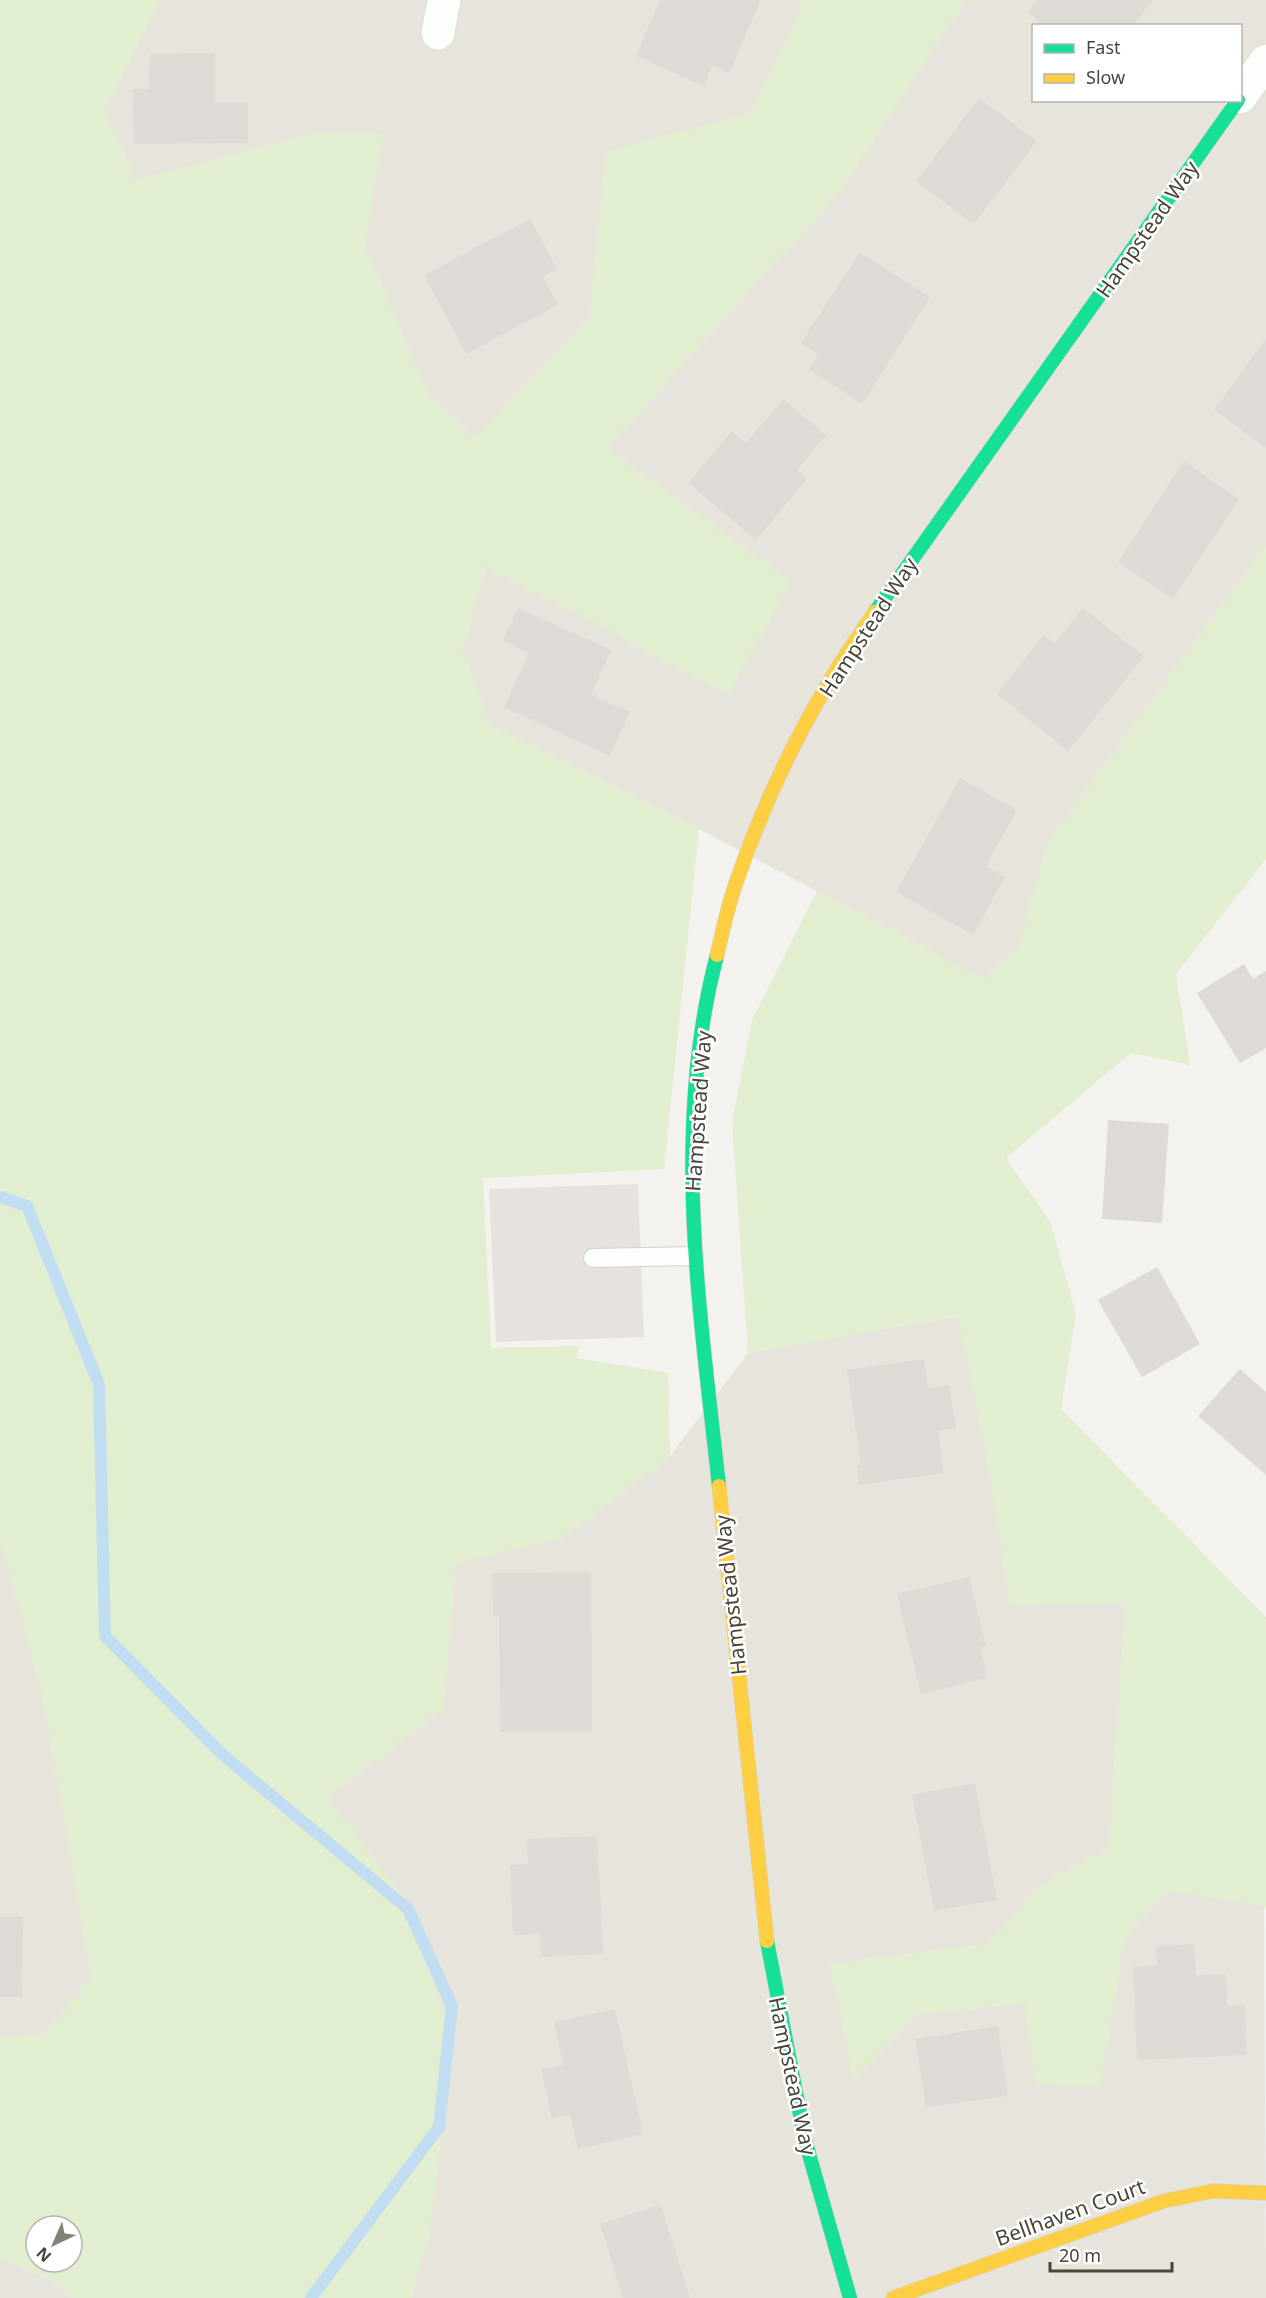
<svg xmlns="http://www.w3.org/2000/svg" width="1266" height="2298" viewBox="0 0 1266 2298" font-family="'Noto Sans',sans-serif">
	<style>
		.residential { fill: #e7e4dc; fill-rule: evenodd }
		.green { fill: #e1eecf; fill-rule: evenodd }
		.parking { fill: #e6e3df }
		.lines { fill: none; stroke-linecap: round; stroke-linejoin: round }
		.stream { stroke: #c0ddf1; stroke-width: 12 }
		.building { fill: #dedbd6 }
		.lane-casing { stroke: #d2d0cb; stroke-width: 20 }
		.street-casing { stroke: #d2d0cb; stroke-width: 34 }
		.fast-casing { stroke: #d3cfc5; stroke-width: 15 }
		.slow-casing { stroke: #d3cfc5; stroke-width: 15 }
		.lane { stroke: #fdfdfc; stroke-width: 18 }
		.street { stroke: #fdfdfc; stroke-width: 33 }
		.fast { stroke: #16e098; stroke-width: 14 }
		.slow { stroke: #ffcf43; stroke-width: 14 }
		.labels { text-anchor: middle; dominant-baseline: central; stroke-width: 5; stroke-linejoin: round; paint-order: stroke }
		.street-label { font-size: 21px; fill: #4b4439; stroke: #fff }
	</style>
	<rect width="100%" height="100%" fill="#f4f2ee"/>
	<g class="residential">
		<path d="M 160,0 L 801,0 L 796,23 L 751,113 L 606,152 L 589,320 L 475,438 L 430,398 L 364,246 L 384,134 L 316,133 L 135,180 L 104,110 Z"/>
		<path d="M 965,0 L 1266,0 L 1266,546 L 1049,841 L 1017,950 L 984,979 L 699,829 L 491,726 L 462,651 L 486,566 L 791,582 L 606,448 L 842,188 ZM 1034,26 L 1240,26 L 1240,100 L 1034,100 Z"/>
		<path d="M 958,1316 L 988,1464 L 1010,1605 L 1126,1602 L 1108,1850 L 1040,1886 L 989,1944 L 830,1964 L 854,2080 L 916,2014 L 1026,2003 L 1100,2087 L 1124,1940 L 1166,1890 L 1264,1906 L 1266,2298 L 411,2298 L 431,2227 L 327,1797 L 443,1709 L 456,1563 L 562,1538 L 670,1456 L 748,1353 Z"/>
		<path d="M 0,1541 L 42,1691 L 91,1978 L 44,2035 L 0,2037 Z"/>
		<path d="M 0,2257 L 57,2283 L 71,2298 L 0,2298 Z"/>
	</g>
	<g class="green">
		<path d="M 0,0 L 160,0 L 104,110 L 135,180 L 316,133 L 384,134 L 364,246 L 430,398 L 475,438 L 589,320 L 606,152 L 751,113 L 796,23 L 801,0 L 965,0 L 842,188 L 606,448 L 792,582 L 728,694 L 486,566 L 462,651 L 491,726 L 699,829 L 664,1169 L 483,1178 L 491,1348 L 579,1346 L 577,1358 L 668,1373 L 670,1456 L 562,1538 L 456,1563 L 443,1709 L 327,1797 L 407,1903 L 453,2039 L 431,2227 L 411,2298 L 71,2298 L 57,2283 L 0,2257 L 0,2037 L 44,2035 L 91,1978 L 42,1691 L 0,1541 ZM 36,2226 L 72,2226 L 72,2262 L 36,2262 Z"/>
		<path d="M 1266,546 L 1266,859 L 1176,974 L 1190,1065 L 1131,1053 L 1006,1158 L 1050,1222 L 1076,1314 L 1061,1409 L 1266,1617 L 1266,1910 L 1264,1906 L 1166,1890 L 1124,1940 L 1100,2087 L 1034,2084 L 1025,2003 L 916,2014 L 854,2080 L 830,1964 L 989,1944 L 1040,1886 L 1108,1850 L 1126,1603 L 1010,1605 L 988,1464 L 957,1316 L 748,1353 L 732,1123 L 752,1020 L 817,891 L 984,979 L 1017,950 L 1049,841 Z"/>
	</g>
	<path class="parking" d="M 638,1184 L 644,1337 L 496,1342 L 489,1189 Z"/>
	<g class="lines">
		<path class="stream" d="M 0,1197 L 27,1206 L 99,1384 L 105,1636 L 224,1756 L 408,1909 L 452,2006 L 439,2127 L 311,2298"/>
	</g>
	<g class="building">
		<path d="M 660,0 L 761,0 L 729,73 L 712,65 L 704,86 L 636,56 Z"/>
		<path d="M 1037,0 L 1153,0 L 1133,26 L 1045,26 L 1028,12 Z"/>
		<path d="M 215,53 L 215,103 L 248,103 L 248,143 L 134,144 L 133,89 L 149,89 L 150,54 Z"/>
		<path d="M 979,98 L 1037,141 L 974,224 L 916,182 Z"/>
		<path d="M 530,219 L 557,269 L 543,277 L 558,305 L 466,354 L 424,275 Z"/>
		<path d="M 860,252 L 930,297 L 862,404 L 809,369 L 818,354 L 801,343 Z"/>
		<path d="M 1266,339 L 1266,448 L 1214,410 Z"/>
		<path d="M 783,399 L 826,435 L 797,470 L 807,479 L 756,540 L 688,483 L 732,431 L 746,443 Z"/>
		<path d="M 1184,461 L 1239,499 L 1173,599 L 1118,562 Z"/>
		<path d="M 518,608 L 611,650 L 591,695 L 630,712 L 610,756 L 504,707 L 529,653 L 503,641 Z"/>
		<path d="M 1083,608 L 1144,656 L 1068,751 L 997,694 L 1044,635 L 1055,643 Z"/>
		<path d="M 960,778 L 1017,810 L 986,866 L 1005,877 L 973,935 L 896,892 Z"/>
		<path d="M 1244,964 L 1253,979 L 1266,971 L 1266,1048 L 1240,1063 L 1197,993 Z"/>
		<path d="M 1108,1120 L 1169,1124 L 1162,1223 L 1102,1219 Z"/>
		<path d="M 1157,1267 L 1200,1344 L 1142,1377 L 1098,1300 Z"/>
		<path d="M 924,1359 L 928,1388 L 949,1385 L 956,1428 L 938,1431 L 944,1473 L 859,1485 L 857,1466 L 861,1465 L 847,1370 Z"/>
		<path d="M 1240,1369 L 1266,1392 L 1266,1475 L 1198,1416 Z"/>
		<path d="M 591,1572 L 592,1732 L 500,1732 L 499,1616 L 493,1616 L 492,1573 Z"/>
		<path d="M 969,1577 L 986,1646 L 980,1647 L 987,1678 L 921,1694 L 897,1594 Z"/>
		<path d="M 975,1783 L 997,1900 L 934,1911 L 912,1795 Z"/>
		<path d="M 597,1836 L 603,1954 L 541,1957 L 540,1934 L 513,1935 L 510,1865 L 528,1864 L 527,1839 Z"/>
		<path d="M 0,1917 L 23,1917 L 22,1997 L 0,1997 Z"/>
		<path d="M 1194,1944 L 1196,1975 L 1226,1974 L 1227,2006 L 1245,2005 L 1247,2055 L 1137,2060 L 1133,1967 L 1157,1965 L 1156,1946 Z"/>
		<path d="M 615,2009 L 643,2134 L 578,2149 L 570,2115 L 552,2119 L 541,2069 L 563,2065 L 554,2022 Z"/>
		<path d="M 998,2026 L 1008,2096 L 926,2107 L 915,2039 Z"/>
		<path d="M 661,2205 L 690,2298 L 623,2298 L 600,2224 Z"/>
	</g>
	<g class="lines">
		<g class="lane-casing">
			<path id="lane" d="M 593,1258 L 694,1256"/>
		</g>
		<g class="street-casing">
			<g id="street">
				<path d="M 438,33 L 444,0"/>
				<path d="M 1240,97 L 1266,61"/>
			</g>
		</g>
		<g class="fast-casing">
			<g id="fast">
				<path d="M 875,612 L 1238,100"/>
				<path d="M 717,955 C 671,1129 700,1310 719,1486"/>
				<path d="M 767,1941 L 805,2140 L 850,2298"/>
			</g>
		</g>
		<g class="slow-casing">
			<g id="slow">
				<path d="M 717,955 C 723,930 728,904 737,880 C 770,785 816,694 875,612"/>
				<path d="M 719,1486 L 767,1941"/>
				<path d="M 893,2298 L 1164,2201 L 1213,2191 L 1266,2193"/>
			</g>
		</g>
		<use href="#lane" class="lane"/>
		<use href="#street" class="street"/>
		<use href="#fast" class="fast"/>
		<use href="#slow" class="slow"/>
	</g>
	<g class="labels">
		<g class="street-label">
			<text transform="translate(1147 229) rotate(-55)">Hampstead Way</text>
			<text transform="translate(868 627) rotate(-57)">Hampstead Way</text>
			<text transform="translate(698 1111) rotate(-86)">Hampstead Way</text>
			<text transform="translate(730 1595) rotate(-96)">Hampstead Way</text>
			<text transform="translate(793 2076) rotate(78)">Hampstead Way</text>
			<text transform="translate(1070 2212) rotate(-20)">Bellhaven Court</text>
		</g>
	</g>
	<rect x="1032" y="24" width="210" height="78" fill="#ffffff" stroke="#b7b4b0" stroke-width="1.5"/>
	<rect x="1044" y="44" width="30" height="9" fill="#16e098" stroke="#b7b4b0" stroke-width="1.5"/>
	<text x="1086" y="54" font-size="18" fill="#4b4439">Fast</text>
	<rect x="1044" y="74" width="30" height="9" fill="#ffcf43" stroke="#b7b4b0" stroke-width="1.5"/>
	<text x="1086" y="84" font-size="18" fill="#4b4439">Slow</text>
	<g transform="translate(54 2244) rotate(224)"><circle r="28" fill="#ffffff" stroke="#b7b4b0" stroke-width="1.5"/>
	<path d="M0-4.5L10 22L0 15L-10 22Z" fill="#868178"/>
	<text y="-9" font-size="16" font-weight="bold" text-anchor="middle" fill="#4b4439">N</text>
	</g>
	<path d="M1050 2262v9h122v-9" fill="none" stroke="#4b4439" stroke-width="3"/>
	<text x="1059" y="2262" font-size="18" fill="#4b4439" stroke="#ffffff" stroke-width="4.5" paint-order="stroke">20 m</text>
</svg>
